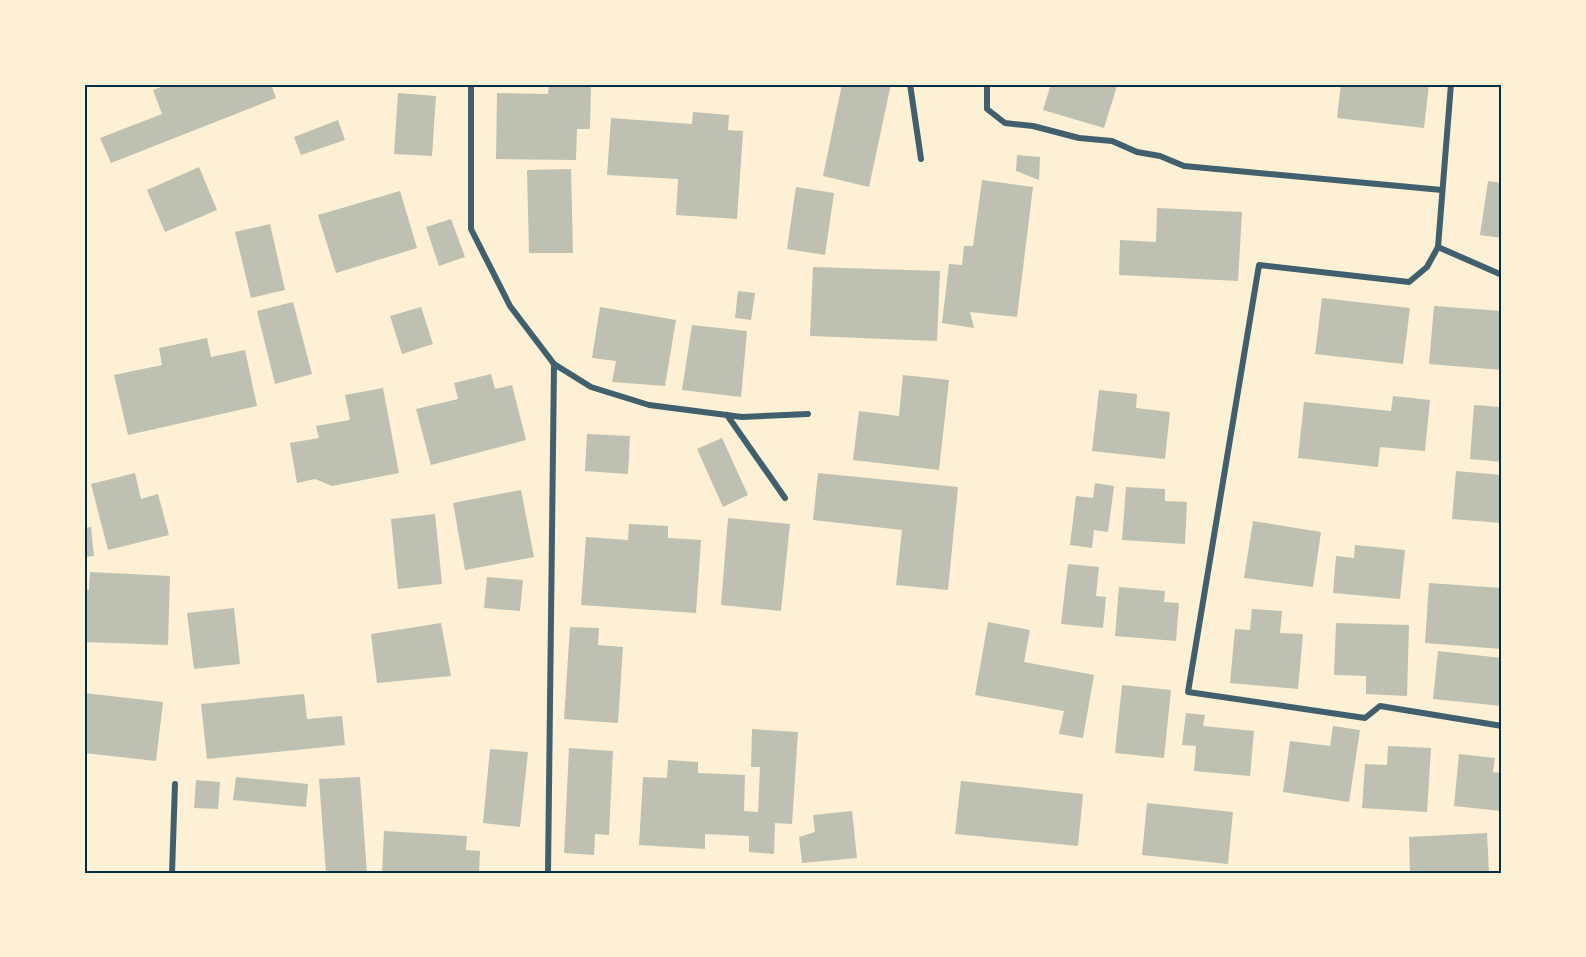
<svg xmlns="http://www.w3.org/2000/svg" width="1586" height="957" viewBox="0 0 1586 957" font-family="Karla,sans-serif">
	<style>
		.building { fill: #bec0b2 }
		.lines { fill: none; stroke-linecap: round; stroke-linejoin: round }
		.minor { stroke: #3f606c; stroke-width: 6 }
		.neatline { fill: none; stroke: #003049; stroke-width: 2 }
	</style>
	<rect width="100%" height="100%" fill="#fdf0d5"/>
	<g class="building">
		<path d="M 169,84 L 271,84 L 276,98 L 111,163 L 100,138 L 162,114 L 153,90 Z"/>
		<path d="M 549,84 L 591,84 L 590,129 L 577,129 L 576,160 L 496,159 L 497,93 L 548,94 Z"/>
		<path d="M 842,84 L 891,84 L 869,187 L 823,176 Z"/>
		<path d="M 1051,84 L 1111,84 L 1117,86 L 1104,128 L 1043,110 Z"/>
		<path d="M 1341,84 L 1429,84 L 1424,128 L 1337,118 Z"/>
		<path d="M 398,93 L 436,96 L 432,156 L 394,154 Z"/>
		<path d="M 693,112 L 729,115 L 728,130 L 743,131 L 737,219 L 676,215 L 678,179 L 607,175 L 611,118 L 692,124 Z"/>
		<path d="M 338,120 L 345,140 L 301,155 L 294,137 Z"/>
		<path d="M 1017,155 L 1040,157 L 1039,180 L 1016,171 Z"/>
		<path d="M 199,167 L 217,210 L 165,232 L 147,190 Z"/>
		<path d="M 571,169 L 573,253 L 529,253 L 527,170 Z"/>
		<path d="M 982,180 L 1033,187 L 1017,317 L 970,312 L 974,328 L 942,323 L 949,264 L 962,265 L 964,246 L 973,246 Z"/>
		<path d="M 1488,181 L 1502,183 L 1502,238 L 1480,235 Z"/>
		<path d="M 796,187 L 834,193 L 825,255 L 787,249 Z"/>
		<path d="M 400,191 L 417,248 L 336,273 L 318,215 Z"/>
		<path d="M 1157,208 L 1242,212 L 1238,281 L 1119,275 L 1120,240 L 1156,242 Z"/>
		<path d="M 451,219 L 465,257 L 439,266 L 426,227 Z"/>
		<path d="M 270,224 L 285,290 L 251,298 L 235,232 Z"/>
		<path d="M 813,267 L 940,271 L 937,341 L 810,336 Z"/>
		<path d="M 738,291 L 755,293 L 751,320 L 735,318 Z"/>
		<path d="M 1322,298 L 1410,308 L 1403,364 L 1315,354 Z"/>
		<path d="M 293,302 L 312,374 L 275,384 L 257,311 Z"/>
		<path d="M 1434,306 L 1502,311 L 1502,370 L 1429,364 Z"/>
		<path d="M 421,307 L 433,344 L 402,354 L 390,316 Z"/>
		<path d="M 600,307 L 676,320 L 665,386 L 612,382 L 616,361 L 592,358 Z"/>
		<path d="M 692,325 L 747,331 L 741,397 L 682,390 Z"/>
		<path d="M 207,338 L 211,357 L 245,350 L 257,406 L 128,435 L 114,375 L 162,365 L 159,348 Z"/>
		<path d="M 491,374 L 495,389 L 512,385 L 526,440 L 431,465 L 416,409 L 458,399 L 454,383 Z"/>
		<path d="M 903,375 L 949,380 L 939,470 L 853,460 L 859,411 L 899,416 Z"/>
		<path d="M 383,388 L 399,473 L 332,486 L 315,479 L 297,483 L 290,443 L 319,438 L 316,426 L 350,420 L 345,395 Z"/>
		<path d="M 1099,390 L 1137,394 L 1136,408 L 1170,412 L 1165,459 L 1092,451 Z"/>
		<path d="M 1393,396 L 1430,400 L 1425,451 L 1380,447 L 1378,467 L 1298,458 L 1304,402 L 1391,411 Z"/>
		<path d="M 1474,405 L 1502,407 L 1502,462 L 1470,459 Z"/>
		<path d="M 587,434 L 630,436 L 628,474 L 585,471 Z"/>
		<path d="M 722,438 L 748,495 L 723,507 L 697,449 Z"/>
		<path d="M 1456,471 L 1502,475 L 1502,523 L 1452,519 Z"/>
		<path d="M 135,473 L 141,499 L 158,494 L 169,535 L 108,550 L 91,484 Z"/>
		<path d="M 818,473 L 958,487 L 948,590 L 896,585 L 902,530 L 813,520 Z"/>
		<path d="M 1095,483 L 1114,486 L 1108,532 L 1094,530 L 1092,548 L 1070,545 L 1076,496 L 1093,498 Z"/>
		<path d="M 1126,487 L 1165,489 L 1165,501 L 1187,502 L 1185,544 L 1122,540 Z"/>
		<path d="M 521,490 L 534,557 L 465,570 L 453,503 Z"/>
		<path d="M 435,514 L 442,584 L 398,589 L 391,519 Z"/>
		<path d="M 728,518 L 790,524 L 781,611 L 721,605 Z"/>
		<path d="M 1253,521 L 1321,532 L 1313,587 L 1244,578 Z"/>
		<path d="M 629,524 L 668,526 L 668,538 L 701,540 L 696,613 L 581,605 L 586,537 L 628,540 Z"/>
		<path d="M 91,527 L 94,556 L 84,557 L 84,528 Z"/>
		<path d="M 1355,545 L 1405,550 L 1400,599 L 1333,593 L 1336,556 L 1354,558 Z"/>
		<path d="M 1068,564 L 1099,567 L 1096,596 L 1106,597 L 1103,628 L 1061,624 Z"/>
		<path d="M 90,572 L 170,576 L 168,645 L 84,642 L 84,589 L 89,590 Z"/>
		<path d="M 487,577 L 523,580 L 520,611 L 484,608 Z"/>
		<path d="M 1429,583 L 1502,588 L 1502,649 L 1425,643 Z"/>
		<path d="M 1119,587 L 1165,591 L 1164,602 L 1179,603 L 1176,641 L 1115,636 Z"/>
		<path d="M 234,608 L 240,664 L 194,669 L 187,613 Z"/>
		<path d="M 1252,609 L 1282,611 L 1280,633 L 1303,634 L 1298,689 L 1230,683 L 1235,629 L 1250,630 Z"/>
		<path d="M 988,622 L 1030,630 L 1024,662 L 1094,675 L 1083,738 L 1059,734 L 1064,711 L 975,695 Z"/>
		<path d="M 441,623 L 451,676 L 377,683 L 371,634 Z"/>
		<path d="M 1336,623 L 1409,625 L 1407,696 L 1366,694 L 1366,676 L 1334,675 Z"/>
		<path d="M 570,627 L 599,628 L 598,645 L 623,647 L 618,723 L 564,719 Z"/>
		<path d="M 1438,651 L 1502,658 L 1502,706 L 1433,699 Z"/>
		<path d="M 1122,685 L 1171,690 L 1164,758 L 1115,753 Z"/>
		<path d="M 84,693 L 163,702 L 156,761 L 84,753 Z"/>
		<path d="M 304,694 L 307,719 L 342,716 L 345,745 L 207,759 L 201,704 Z"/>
		<path d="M 1186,713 L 1205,715 L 1203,726 L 1254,731 L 1250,776 L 1194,771 L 1196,746 L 1182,745 Z"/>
		<path d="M 1333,726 L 1360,730 L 1349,802 L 1283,792 L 1290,741 L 1330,746 Z"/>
		<path d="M 752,729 L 798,732 L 792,824 L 775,823 L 774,854 L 749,852 L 749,836 L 705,834 L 705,849 L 639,845 L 643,777 L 667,778 L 668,760 L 698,762 L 698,773 L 745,775 L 744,811 L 758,812 L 760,767 L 751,767 Z"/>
		<path d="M 1388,746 L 1431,748 L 1427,812 L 1362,808 L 1365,764 L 1387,765 Z"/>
		<path d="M 569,748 L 613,751 L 609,835 L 595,834 L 594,855 L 564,853 Z"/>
		<path d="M 490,749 L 528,752 L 520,827 L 483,823 Z"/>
		<path d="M 1459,754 L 1495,758 L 1493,772 L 1502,773 L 1502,811 L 1454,806 Z"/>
		<path d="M 236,777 L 308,784 L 306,807 L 233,800 Z"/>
		<path d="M 360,777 L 367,873 L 326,873 L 319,779 Z"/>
		<path d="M 196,780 L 220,782 L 218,809 L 194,808 Z"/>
		<path d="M 961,781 L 1083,794 L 1078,846 L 955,834 Z"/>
		<path d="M 1147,803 L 1233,812 L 1228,864 L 1142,855 Z"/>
		<path d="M 852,811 L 857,858 L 802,863 L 799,837 L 815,832 L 813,815 Z"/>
		<path d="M 384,831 L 467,836 L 466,850 L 480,851 L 479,873 L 382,873 Z"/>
		<path d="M 1487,833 L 1489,873 L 1410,873 L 1409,837 Z"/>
	</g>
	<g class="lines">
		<g class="minor">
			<path d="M 471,84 L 471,229 L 510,306 L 554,364 L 548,873"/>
			<path d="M 910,84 L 921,159"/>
			<path d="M 987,84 L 987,109 L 1005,123 L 1033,126 L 1079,138 L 1112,141 L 1137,152 L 1160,156 L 1184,166 L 1442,190"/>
			<path d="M 1451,84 L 1438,247 L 1502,275"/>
			<path d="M 1438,247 L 1427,267 L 1409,282 L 1259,265 L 1188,692 L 1365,718 L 1380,706 L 1502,726"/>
			<path d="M 554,364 L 591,387 L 649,405 L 742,417 L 808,414"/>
			<path d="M 727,415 L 785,498"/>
			<path d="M 172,873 L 175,784"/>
		</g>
	</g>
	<rect width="1586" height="957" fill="none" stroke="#fdf0d5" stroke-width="171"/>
	<rect x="86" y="86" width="1414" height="786" class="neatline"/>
</svg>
